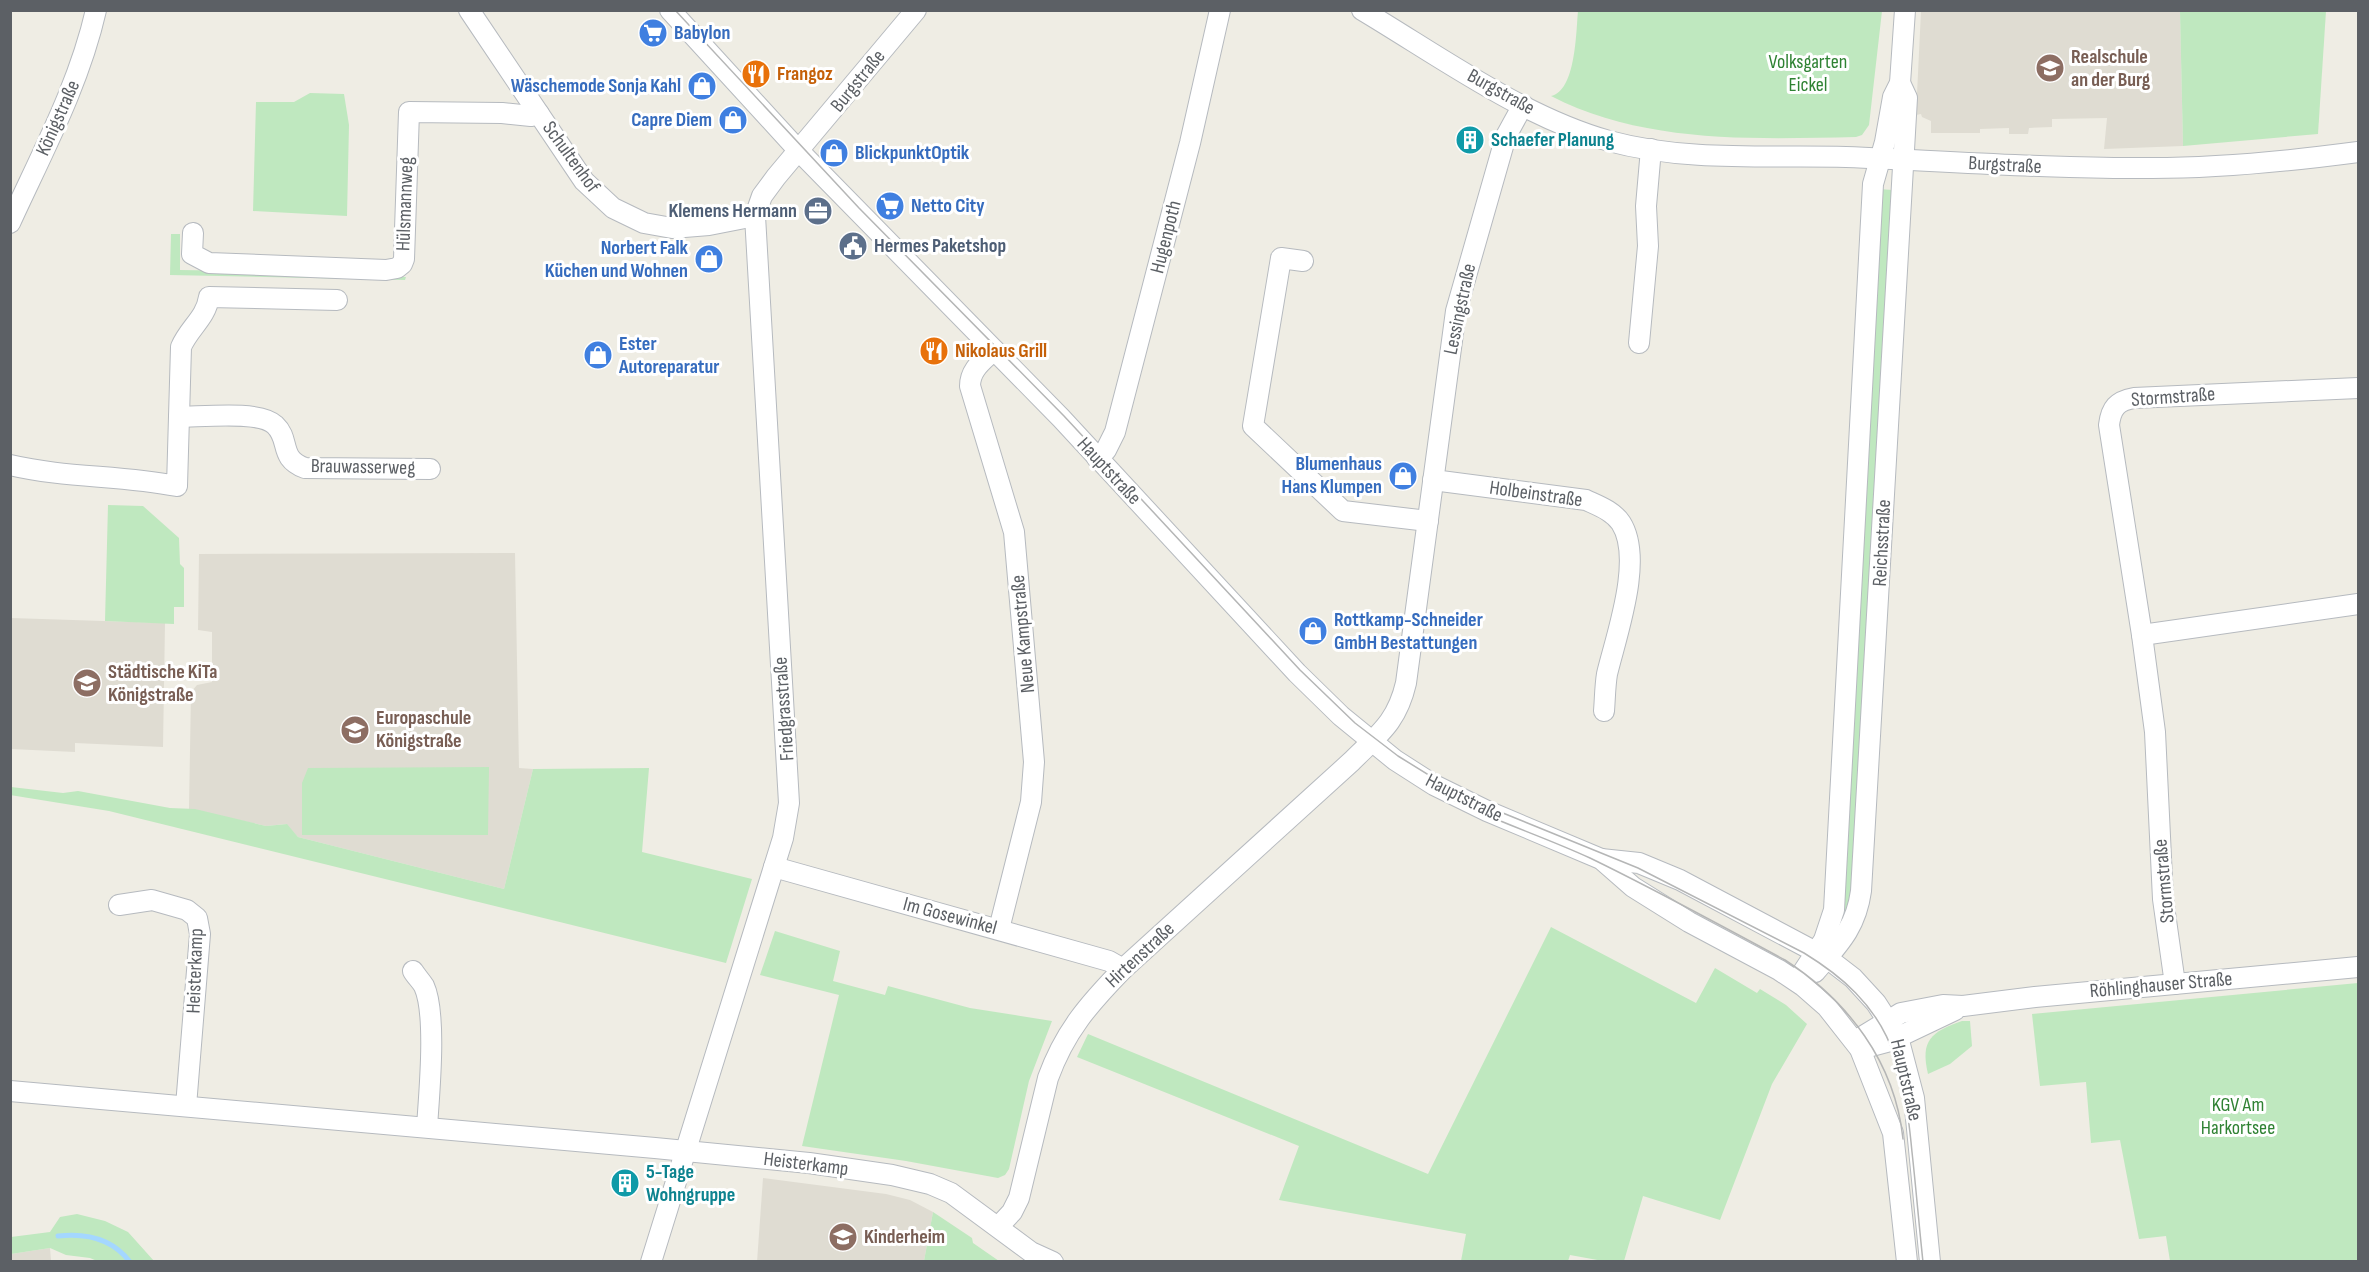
<svg xmlns="http://www.w3.org/2000/svg" width="2369" height="1272" viewBox="0 0 2369 1272" font-family="'Sofia Sans Condensed',sans-serif">
	<style>
		.education { fill: #dfdcd2 }
		.green { fill: #bfe8bf }
		.lines { fill: none; stroke-linecap: round; stroke-linejoin: round }
		.stream { stroke: #a4d7ff; stroke-width: 5 }
		.minor-casing { stroke: #b6babf; stroke-width: 22 }
		.minor { stroke: #fff; stroke-width: 20 }
		.tram { stroke: #b5b6b6; stroke-width: 1.5 }
		.labels { text-anchor: middle; dominant-baseline: central; stroke-width: 6; stroke-linejoin: round; paint-order: stroke }
		.shop-label { font-size: 20px; font-weight: bold; fill: #366cbe; stroke: #fff; text-anchor: start }
		.education-label { font-size: 20px; font-weight: bold; fill: #785e54; stroke: #fff; text-anchor: start }
		.park-label { font-size: 20px; fill: #2f8233; stroke: #fff }
		.food-label { font-size: 20px; font-weight: bold; fill: #c56008; stroke: #fff; text-anchor: start }
		.street-label { font-size: 20px; fill: #5c6065; stroke: #fff }
		.culture-label { font-size: 20px; font-weight: bold; fill: #0d838f; stroke: #fff; text-anchor: start }
		.service-label { font-size: 20px; font-weight: bold; fill: #4e5e75; stroke: #fff; text-anchor: end }
	</style>
	<rect width="100%" height="100%" fill="#efede4"/>
	<g class="education">
		<path d="M 1921,11 L 2180,11 L 2183,146 L 2104,149 L 2107,118 L 2052,119 L 2052,127 L 2029,128 L 2028,134 L 2009,134 L 2009,128 L 1980,129 L 1980,133 L 1931,133 L 1931,121 L 1922,117 L 1921,114 L 1916,115 Z"/>
		<path d="M 515,553 L 519,768 L 533,769 L 504,889 L 298,837 L 286,824 L 266,826 L 189,809 L 191,692 L 197,685 L 212,682 L 212,632 L 198,630 L 199,554 Z"/>
		<path d="M 11,618 L 165,623 L 163,747 L 75,743 L 75,752 L 11,749 Z"/>
		<path d="M 763,1178 L 886,1194 L 910,1200 L 933,1212 L 924,1261 L 757,1262 Z"/>
		<path d="M 50,1248 L 51,1261 L 11,1262 L 11,1254 Z"/>
	</g>
	<g class="green">
		<path d="M 1578,11 L 1882,11 L 1869,125 L 1862,135 L 1856,137 C 1754,139 1644,144 1551,96 C 1576,91 1576,32 1578,11 Z"/>
		<path d="M 2180,11 L 2326,11 L 2318,134 L 2183,146 Z"/>
		<path d="M 310,93 L 344,94 L 349,125 L 347,216 L 253,211 L 256,102 L 294,102 Z"/>
		<path d="M 1878,189 L 1893,190 L 1854,901 L 1838,928 Z"/>
		<path d="M 171,234 L 180,234 L 180,270 L 382,273 L 382,276 L 406,277 L 405,280 L 170,275 Z"/>
		<path d="M 108,505 L 143,506 L 179,538 L 180,564 L 184,568 L 184,607 L 174,607 L 174,624 L 105,621 Z"/>
		<path d="M 489,767 L 488,835 L 302,835 L 302,783 L 308,768 Z"/>
		<path d="M 649,768 L 642,852 L 752,879 L 726,963 L 109,811 L 10,795 L 11,787 L 63,793 L 78,791 L 170,808 L 195,809 L 266,826 L 287,824 L 298,837 L 504,889 L 533,769 Z"/>
		<path d="M 1551,927 L 1696,1003 L 1715,968 L 1757,993 L 1760,989 L 1786,1005 L 1807,1024 L 1772,1084 L 1720,1220 L 1643,1196 L 1624,1261 L 1603,1261 L 1570,1255 L 1568,1261 L 1461,1261 L 1466,1234 L 1279,1200 L 1299,1146 L 1077,1057 L 1088,1034 L 1428,1174 Z"/>
		<path d="M 775,931 L 840,951 L 833,981 L 885,995 L 888,986 L 970,1008 L 1052,1021 L 1029,1081 L 1009,1169 L 1005,1175 L 998,1178 L 906,1161 L 802,1146 L 839,995 L 760,975 Z"/>
		<path d="M 2358,983 L 2358,1261 L 2170,1261 L 2166,1236 L 2139,1239 L 2120,1140 L 2091,1143 L 2086,1082 L 2040,1086 L 2032,1014 Z"/>
		<path d="M 1962,1021 L 1970,1021 L 1972,1046 L 1950,1064 L 1928,1074 C 1920,1040 1931,1032 1962,1021 Z"/>
		<path d="M 933,1212 L 972,1238 L 973,1243 L 999,1261 L 924,1261 Z"/>
		<path d="M 77,1214 L 105,1221 L 128,1232 L 154,1261 L 97,1261 L 90,1258 L 66,1255 L 50,1248 L 11,1254 L 11,1237 L 50,1232 L 60,1217 Z"/>
	</g>
	<g class="lines">
		<path class="stream" d="M 58,1236 C 85,1233 112,1238 130,1262"/>
		<g class="minor-casing">
			<g id="minor">
				<path d="M 469,10 L 584,181 L 613,208 L 644,223 L 672,228 L 709,225 L 755,216"/>
				<path d="M 670,10 L 799,151 L 1061,418 L 1297,673 L 1341,716 L 1395,760 L 1434,785 L 1487,811 L 1601,859 L 1633,887 L 1689,922 L 1779,970 L 1803,986 L 1827,1007 L 1860,1049 L 1893,1133 L 1907,1262"/>
				<path d="M 1362,10 C 1439,56 1523,117 1609,141 C 1686,162 1768,155 1846,157 C 1948,161 2050,169 2152,168 C 2221,168 2290,161 2358,152"/>
				<path d="M 10,223 C 42,153 79,85 96,10"/>
				<path d="M 193,233 L 192,254 L 209,263 L 386,270 L 397,268 L 402,264 L 404,259 L 409,112 L 502,113 L 531,116 L 539,114"/>
				<path d="M 1303,261 L 1281,258 L 1253,426 L 1343,511 L 1428,521"/>
				<path d="M 1639,343 L 1648,246 L 1646,206 L 1651,149"/>
				<path d="M 994,350 C 983,361 970,369 970,386 L 1014,532 L 1034,762 L 1031,802 L 999,929"/>
				<path d="M 179,417 C 201,417 260,410 275,425 C 291,440 278,458 305,468 L 430,469"/>
				<path d="M 1097,458 L 1106,450 L 1115,432 L 1190,143 L 1220,10"/>
				<path d="M 10,465 C 65,478 121,475 177,486 L 181,347 C 189,328 206,318 209,297 L 337,300"/>
				<path d="M 1433,480 L 1586,500 C 1599,506 1613,511 1621,523 C 1644,559 1616,636 1607,674 C 1605,686 1605,699 1604,711"/>
				<path d="M 2142,635 L 2358,604"/>
				<path d="M 1601,859 L 1639,863 L 1680,880 L 1827,958 L 1853,978 L 1876,1003 L 1898,1037 L 1914,1098 L 1930,1262"/>
				<path d="M 774,867 L 1109,961 L 1123,969"/>
				<path d="M 119,905 L 152,900 L 187,910 L 197,918 L 200,934 L 186,1106"/>
				<path d="M 413,971 C 416,976 421,981 424,986 C 437,1014 429,1095 427,1127"/>
				<path d="M 1815,972 C 1838,945 1856,928 1861,891 L 1907,98 L 1900,83"/>
				<path d="M 1797,981 L 1824,940 L 1834,910 L 1873,184 L 1885,142 L 1893,97 L 1900,83 L 1905,10"/>
				<path d="M 2175,984 L 2163,899 L 2155,732 L 2142,635 L 2109,425 C 2111,408 2117,401 2134,398 L 2358,388"/>
				<path d="M 1855,1041 L 1901,1013 L 1943,1005 L 1963,1006 L 2035,997 L 2358,967"/>
				<path d="M 1860,1049 L 1890,1041 L 1955,1010"/>
				<path d="M 10,1091 L 655,1148 L 809,1163 L 892,1175 L 930,1184 L 951,1193 L 1031,1252 L 1053,1262"/>
				<path d="M 998,1227 L 1012,1212 L 1019,1198 L 1048,1078 C 1065,1031 1089,1004 1123,969 L 1352,761 C 1379,734 1397,722 1406,683 L 1456,311 L 1506,136 L 1523,105"/>
				<path d="M 651,1262 L 783,838 L 789,803 L 755,216 L 762,196 L 776,177 L 916,10"/>
			</g>
		</g>
		<use href="#minor" class="minor"/>
		<g class="tram">
			<path d="M 675,10 L 859,208 L 1064,416 L 1300,670 L 1355,723 L 1398,756 L 1453,790 L 1498,811 L 1638,868 L 1804,953 C 1889,1005 1903,1057 1912,1152 C 1916,1188 1919,1225 1923,1262"/>
			<path d="M 1435,791 C 1485,818 1538,834 1590,858 C 1656,890 1720,925 1785,960 C 1848,1001 1895,1062 1903,1139"/>
		</g>
	</g>
	<defs>
		<g id="supermarket-disc" transform="scale(1.5)"><circle r="9.5" fill="#3f7fe0" stroke="#fff"/><path d="M-6-5.5h2.5l.6 2H6L4.5 2H-2.5L-4.4-4H-6ZM-1.5 3.2a1.3 1.3 0 1 0 .1 0ZM3 3.2a1.3 1.3 0 1 0 .1 0Z" fill="#fff"/></g>
		<g id="school-disc" transform="scale(1.5)"><circle r="9.5" fill="#8d6e63" stroke="#fff"/><path d="M0-5L7-2L0 1L-7-2ZM-4 1L0 2.5L4 1V4Q0 6-4 4Z" fill="#fff"/></g>
		<g id="restaurant-disc" transform="scale(1.5)"><circle r="9.5" fill="#e8710a" stroke="#fff"/><path d="M-5-6h1v4h1v-4h1v4h1v-4h1v5L-1.5 .5V6h-2V.5L-5-1ZM5-6V6H3V1.5H1.5Q1.5-4 5-6Z" fill="#fff"/></g>
		<g id="shop-disc" transform="scale(1.5)"><circle r="9.5" fill="#3f7fe0" stroke="#fff"/><path d="M-5-2.5h2.3a2.7 3.5 0 0 1 5.4 0H5L5.5 6h-11ZM-1.5-2.5h3a1.5 2.3 0 0 0-3 0Z" fill="#fff"/></g>
		<g id="building-disc" transform="scale(1.5)"><circle r="9.5" fill="#0f9aa8" stroke="#fff"/><path d="M-4-6H4V6H1V3H-1V6H-4ZM-2.5-4.3h1.7v1.8h-1.7ZM.8-4.3h1.7v1.8H.8ZM-2.5-1h1.7V.8h-1.7ZM.8-1h1.7V.8H.8Z" fill="#fff"/></g>
		<g id="office-disc" transform="scale(1.5)"><circle r="9.5" fill="#5c6f8a" stroke="#fff"/><path d="M-6-3h4V-5.5h4V-3h4V5H-6ZM-1-4.5V-3h2v-1.5ZM-6 0V1H6V0Z" fill="#fff"/></g>
		<g id="civic-disc" transform="scale(1.5)"><circle r="9.5" fill="#5c6f8a" stroke="#fff"/><path d="M-.6-6.5H3V-4.5H.6V-3L4-1V1h2V6H-6V1h2V-1L-.6-3ZM-1.2 2.5V6h2.4V2.5Z" fill="#fff"/></g>
	</defs>
	<g fill-rule="evenodd">
		<use href="#supermarket-disc" x="653" y="33"/>
		<use href="#school-disc" x="2050" y="68"/>
		<use href="#restaurant-disc" x="756" y="74"/>
		<use href="#shop-disc" x="702" y="86"/>
		<use href="#shop-disc" x="733" y="120"/>
		<use href="#building-disc" x="1470" y="140"/>
		<use href="#shop-disc" x="834" y="153"/>
		<use href="#supermarket-disc" x="890" y="206"/>
		<use href="#office-disc" x="818" y="211"/>
		<use href="#civic-disc" x="853" y="246"/>
		<use href="#shop-disc" x="709" y="259"/>
		<use href="#restaurant-disc" x="934" y="351"/>
		<use href="#shop-disc" x="598" y="355"/>
		<use href="#shop-disc" x="1403" y="476"/>
		<use href="#shop-disc" x="1313" y="631"/>
		<use href="#school-disc" x="87" y="683"/>
		<use href="#school-disc" x="355" y="730"/>
		<use href="#building-disc" x="625" y="1183"/>
		<use href="#school-disc" x="843" y="1237"/>
	</g>
	<g class="labels">
		<g class="shop-label">
			<text x="674" y="33">Babylon</text>
			<text x="681" y="86" text-anchor="end">Wäschemode Sonja Kahl</text>
			<text x="712" y="120" text-anchor="end">Capre Diem</text>
			<text x="855" y="153">BlickpunktOptik</text>
			<text x="911" y="206">Netto City</text>
			<text x="688" y="248" text-anchor="end">Norbert Falk<tspan x="688" dy="23">Küchen und Wohnen</tspan></text>
			<text x="619" y="344">Ester<tspan x="619" dy="23">Autoreparatur</tspan></text>
			<text x="1382" y="464" text-anchor="end">Blumenhaus<tspan x="1382" dy="23">Hans Klumpen</tspan></text>
			<text x="1334" y="620">Rottkamp-Schneider<tspan x="1334" dy="23">GmbH Bestattungen</tspan></text>
		</g>
		<g class="education-label">
			<text x="2071" y="57">Realschule<tspan x="2071" dy="23">an der Burg</tspan></text>
			<text x="108" y="672">Städtische KiTa<tspan x="108" dy="23">Königstraße</tspan></text>
			<text x="376" y="718">Europaschule<tspan x="376" dy="23">Königstraße</tspan></text>
			<text x="864" y="1237">Kinderheim</text>
		</g>
		<g class="park-label">
			<text x="1808" y="62">Volksgarten<tspan x="1808" dy="23">Eickel</tspan></text>
			<text x="2238" y="1105">KGV Am<tspan x="2238" dy="23">Harkortsee</tspan></text>
		</g>
		<g class="food-label">
			<text x="777" y="74">Frangoz</text>
			<text x="955" y="351">Nikolaus Grill</text>
		</g>
		<g class="street-label">
			<text transform="translate(858 81) rotate(-51)">Burgstraße</text>
			<text transform="translate(1501 92) rotate(29)">Burgstraße</text>
			<text transform="translate(58 118) rotate(-66)">Königstraße</text>
			<text transform="translate(571 157) rotate(54)">Schultenhof</text>
			<text transform="translate(2005 165) rotate(3)">Burgstraße</text>
			<text transform="translate(405 204) rotate(-88)">Hülsmannweg</text>
			<text transform="translate(1166 237) rotate(-76)">Hugenpoth</text>
			<text transform="translate(1460 309) rotate(-78)">Lessingstraße</text>
			<text transform="translate(2173 397) rotate(-4)">Stormstraße</text>
			<text transform="translate(363 467) rotate(1)">Brauwasserweg</text>
			<text transform="translate(1109 471) rotate(47)">Hauptstraße</text>
			<text transform="translate(1536 494) rotate(8)">Holbeinstraße</text>
			<text transform="translate(1882 543) rotate(-87)">Reichsstraße</text>
			<text transform="translate(1023 634) rotate(-95)">Neue Kampstraße</text>
			<text transform="translate(784 709) rotate(-94)">Friedgrasstraße</text>
			<text transform="translate(1464 798) rotate(27)">Hauptstraße</text>
			<text transform="translate(2164 881) rotate(-95)">Stormstraße</text>
			<text transform="translate(950 916) rotate(15)">Im Gosewinkel</text>
			<text transform="translate(1140 955) rotate(-43)">Hirtenstraße</text>
			<text transform="translate(195 971) rotate(-88)">Heisterkamp</text>
			<text transform="translate(2161 985) rotate(-5)">Röhlinghauser Straße</text>
			<text transform="translate(1906 1080) rotate(77)">Hauptstraße</text>
			<text transform="translate(806 1164) rotate(7)">Heisterkamp</text>
		</g>
		<g class="culture-label">
			<text x="1491" y="140">Schaefer Planung</text>
			<text x="646" y="1172">5-Tage<tspan x="646" dy="23">Wohngruppe</tspan></text>
		</g>
		<g class="service-label">
			<text x="797" y="211">Klemens Hermann</text>
			<text x="874" y="246" text-anchor="start">Hermes Paketshop</text>
		</g>
	</g>
	<rect width="2369" height="1272" fill="none" stroke="#5c6065" stroke-width="24"/>
</svg>
